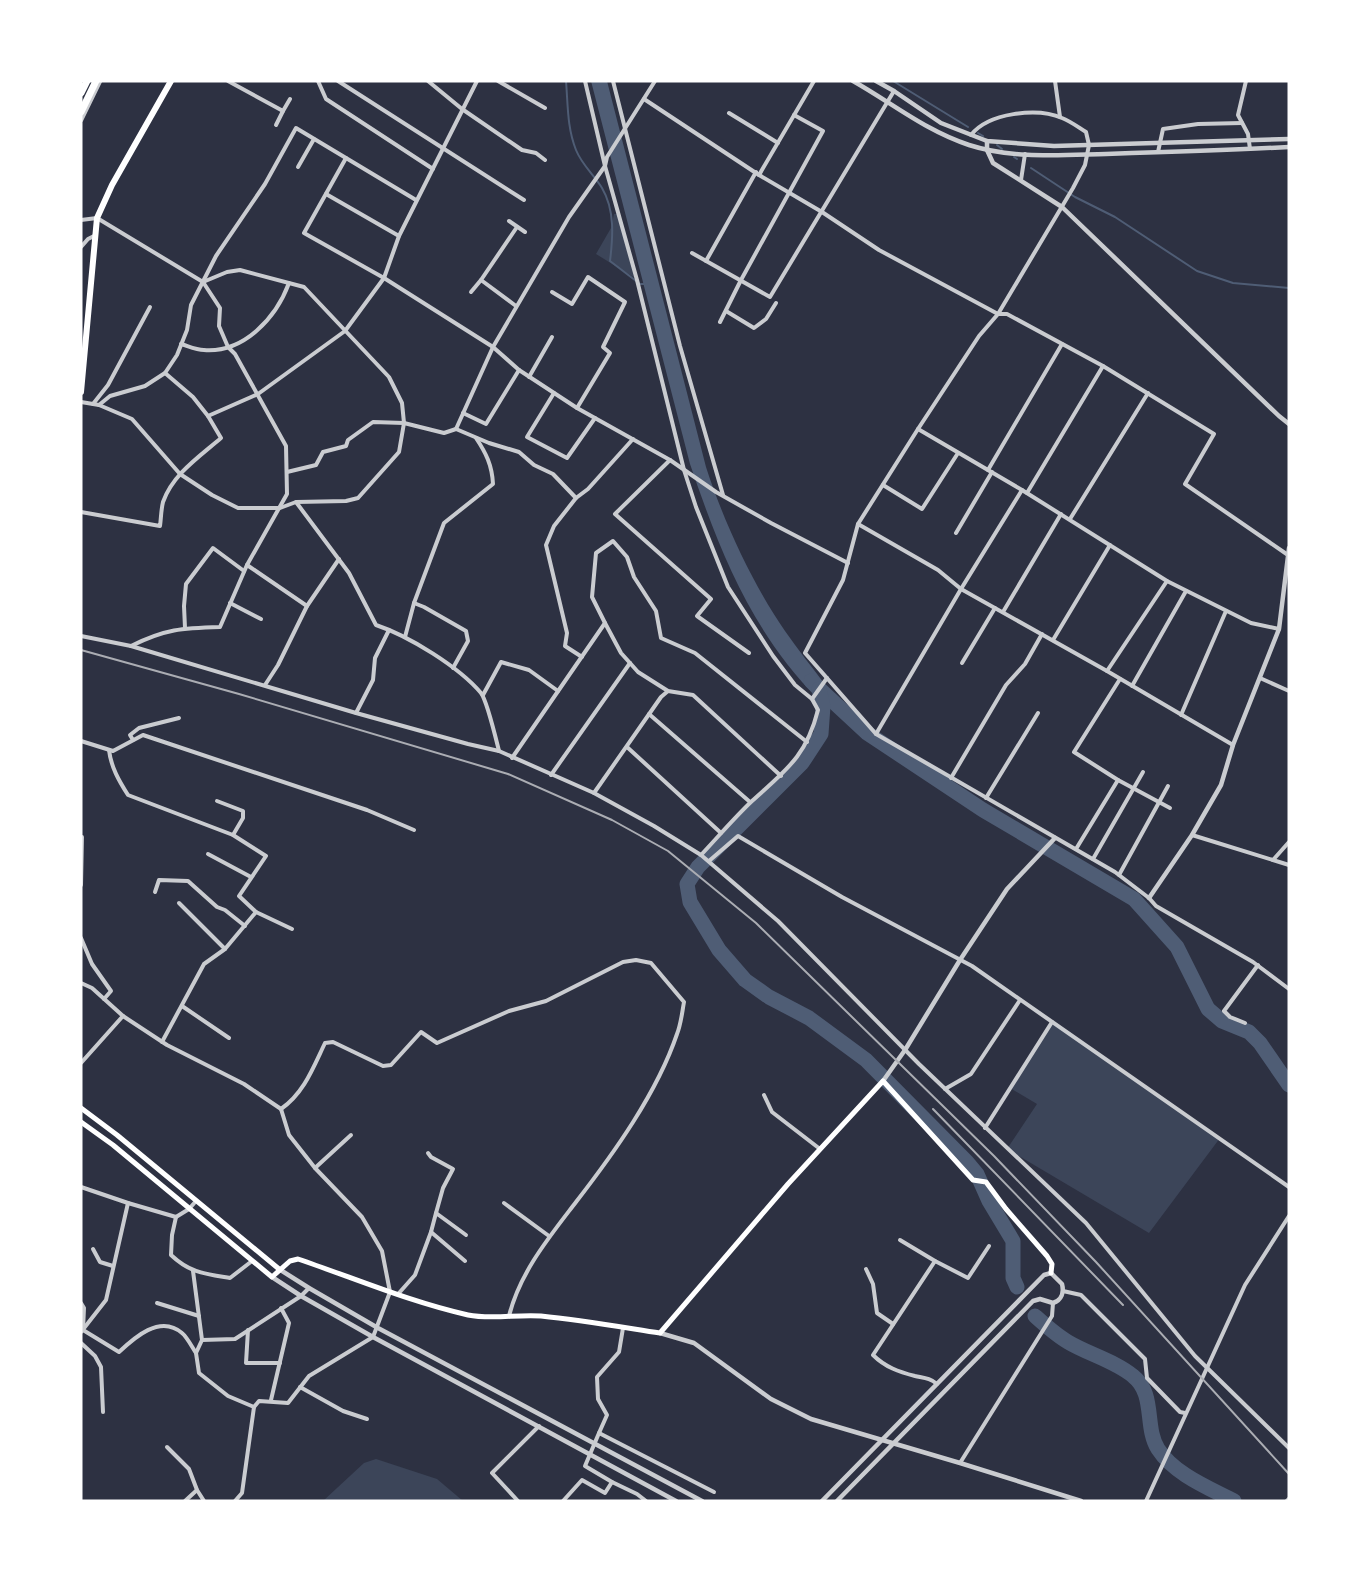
<svg xmlns="http://www.w3.org/2000/svg" width="1370" height="1582" viewBox="0 0 1370 1582" font-family="Lora,serif">
	<style>
		.green { fill: #3c4559 }
		.water { fill: #4f5d75 }
		.lines { fill: none; stroke-linecap: round; stroke-linejoin: round }
		.stream { stroke: #4f5d75; stroke-width: 2 }
		.river { stroke: #4f5d75; stroke-width: 15 }
		.minor { stroke: #caccd0; stroke-width: 4 }
		.tertiary { stroke: #caccd0; stroke-width: 4.5 }
		.secondary { stroke: #fff; stroke-width: 5 }
		.primary { stroke: #fff; stroke-width: 6 }
		.motorway { stroke: #fff; stroke-width: 7 }
		.rail { stroke: #abadb3; stroke-width: 2 }
	</style>
	<rect width="100%" height="100%" fill="#2d3142"/>
	<g class="green">
		<path d="M 614,214 L 617,214 L 635,278 L 596,254 L 611,228 Z"/>
		<path d="M 1052,1022 L 1220,1138 L 1149,1233 L 1007,1149 L 1037,1104 L 1010,1088 Z"/>
		<path d="M 376,1459 L 437,1479 L 463,1501 L 323,1501 L 364,1463 Z"/>
	</g>
	<path class="water" d="M 591,81 L 607,81 L 706,467 C 723,520 753,585 785,631 C 798,650 813,668 826,686 L 827,691 L 823,698 L 818,699 C 751,631 720,552 690,464 Z"/>
	<g class="lines">
		<g class="stream">
			<path d="M 566,81 C 568,105 567,127 576,150 C 582,165 594,175 602,188 C 615,210 613,237 610,261 L 640,284 L 645,284"/>
			<path d="M 893,81 L 968,127"/>
			<path d="M 978,133 L 983,136"/>
			<path d="M 997,145 L 1002,149"/>
			<path d="M 1014,157 L 1017,159"/>
			<path d="M 1031,168 L 1075,197 L 1115,217 L 1197,271 L 1233,283 L 1289,288"/>
		</g>
		<g class="river">
			<path d="M 811,681 L 867,733 L 983,810 L 1134,899 L 1177,947 L 1208,1009 L 1222,1021 L 1249,1032 L 1260,1043 L 1289,1085"/>
			<path d="M 819,689 L 823,706 L 821,734 L 802,763 L 698,867 L 687,884 L 690,902 L 719,950 L 745,980 L 769,997 L 809,1018 L 866,1060 L 967,1162 L 977,1174 L 989,1201 L 1013,1241 L 1013,1278 L 1017,1287"/>
			<path d="M 1035,1316 C 1045,1325 1056,1335 1068,1342 C 1088,1354 1115,1361 1133,1376 C 1156,1394 1144,1427 1158,1449 C 1174,1474 1209,1488 1234,1501"/>
		</g>
		<g class="minor">
			<path d="M 228,81 L 283,111 L 290,99"/>
			<path d="M 318,81 L 326,99 L 433,169"/>
			<path d="M 338,81 L 524,200"/>
			<path d="M 428,81 L 462,109 L 522,150 L 536,153 L 545,160"/>
			<path d="M 498,81 L 545,108"/>
			<path d="M 585,81 L 605,166 L 637,280 L 684,470 L 696,507 L 728,587 L 773,656 L 795,685 L 812,699 L 818,710 C 806,757 786,770 752,801 C 734,818 718,837 701,855"/>
			<path d="M 613,81 L 680,346 L 723,495"/>
			<path d="M 1055,81 L 1060,117"/>
			<path d="M 1246,81 L 1238,115 L 1248,134 L 1250,149"/>
			<path d="M 644,99 L 759,175 L 822,212 L 879,250 L 998,314 L 1007,314 L 1103,366 L 1214,434 L 1185,484 L 1288,555"/>
			<path d="M 729,113 L 778,143"/>
			<path d="M 276,125 L 283,111"/>
			<path d="M 971,135 C 988,113 1037,107 1062,118 C 1070,121 1078,127 1086,132 L 1089,145 L 1085,165 L 1073,188 L 998,314 L 979,336 L 918,429 L 858,524 L 843,580 L 805,653 L 876,734 L 1115,872 L 1149,898 L 1156,906 L 1253,962 L 1289,989"/>
			<path d="M 1158,152 L 1163,129 L 1198,124 L 1242,123"/>
			<path d="M 346,158 L 304,233 L 384,278 L 493,347 L 519,370 L 577,408 L 670,460 L 716,492 L 771,523 L 848,563"/>
			<path d="M 298,167 L 314,139"/>
			<path d="M 759,175 L 814,81"/>
			<path d="M 1021,180 L 1025,154"/>
			<path d="M 326,194 L 399,236"/>
			<path d="M 81,220 L 97,218 L 203,282 L 220,308 L 219,326 L 228,347 L 235,354 L 286,446 L 287,494 L 247,565 L 220,627 C 182,628 165,629 131,646"/>
			<path d="M 509,221 L 525,232"/>
			<path d="M 81,247 L 88,239 L 96,235"/>
			<path d="M 692,253 L 770,297 L 894,91"/>
			<path d="M 706,261 L 756,172"/>
			<path d="M 471,292 L 481,280"/>
			<path d="M 552,292 L 572,304 L 588,277 L 625,302 L 603,347 L 610,353 L 577,408"/>
			<path d="M 516,306 L 481,280 L 517,227"/>
			<path d="M 726,311 L 754,328 L 766,319 L 776,303"/>
			<path d="M 720,322 L 741,280 L 823,131 L 794,115"/>
			<path d="M 181,344 C 188,346 196,350 204,350 C 244,353 276,318 289,283"/>
			<path d="M 165,373 L 193,397 L 208,416"/>
			<path d="M 529,377 L 552,337"/>
			<path d="M 554,393 L 527,437 L 567,458 L 595,418"/>
			<path d="M 81,402 L 99,405 L 132,419 L 180,474 L 212,495 L 238,508 L 280,508 L 296,502 L 346,501 L 358,498 L 399,452 L 404,423 L 402,403 L 389,377 L 304,287 L 240,270 L 227,272 L 203,282"/>
			<path d="M 93,404 L 108,385 L 150,307"/>
			<path d="M 99,405 L 110,396 L 145,386 L 165,373 L 177,355 L 187,330 L 191,305 L 216,256 L 265,184 L 296,128 L 416,200"/>
			<path d="M 463,413 L 486,424 L 519,370"/>
			<path d="M 456,429 L 493,347 L 569,217 L 605,166 L 607,157 L 655,81"/>
			<path d="M 918,429 L 1022,490 L 1167,581 L 1251,623 L 1279,629"/>
			<path d="M 670,460 L 615,514 L 711,599 L 697,616 L 749,653"/>
			<path d="M 988,470 L 1062,344"/>
			<path d="M 287,472 L 316,465 L 323,452 L 346,446 L 348,440 L 373,422 L 404,423 L 444,433 L 456,429 L 489,443 L 519,452 L 534,465 L 553,474 L 576,498 L 588,489 L 633,439"/>
			<path d="M 883,485 L 922,509 L 958,453"/>
			<path d="M 1027,493 L 1103,366"/>
			<path d="M 576,498 L 554,526 L 546,545 L 567,633 L 565,646 L 582,657"/>
			<path d="M 296,502 L 349,573 L 376,625 C 409,636 459,667 481,693 C 487,701 496,739 499,751"/>
			<path d="M 81,512 L 160,526 C 161,519 161,510 163,502 C 173,474 199,457 221,438 L 208,416 L 258,394 L 345,331 L 384,278 L 399,236 L 477,81"/>
			<path d="M 1070,519 L 1148,393"/>
			<path d="M 858,524 L 938,570 L 961,589 L 1107,671 L 1233,745"/>
			<path d="M 956,533 L 992,472"/>
			<path d="M 247,565 L 307,606"/>
			<path d="M 230,603 L 261,619"/>
			<path d="M 414,603 L 424,607 L 466,631 L 468,641 L 453,668"/>
			<path d="M 1003,612 L 1061,514"/>
			<path d="M 185,628 L 184,606 L 186,584 L 213,548 L 244,571"/>
			<path d="M 81,636 L 131,646 L 356,713 L 468,744 L 499,751 L 594,793 L 654,826 L 701,855 L 778,921 L 919,1064 L 1086,1223 L 1195,1356 L 1289,1448"/>
			<path d="M 405,637 L 414,603 L 444,523 L 493,484 C 492,465 486,453 476,438"/>
			<path d="M 1053,640 L 1110,545"/>
			<path d="M 962,663 L 995,608"/>
			<path d="M 1107,671 L 1167,581"/>
			<path d="M 1260,678 L 1289,691"/>
			<path d="M 265,685 L 278,665 L 307,606 L 339,559"/>
			<path d="M 1132,686 L 1186,591"/>
			<path d="M 483,695 L 501,662 L 529,670 L 558,691"/>
			<path d="M 812,699 L 827,678"/>
			<path d="M 356,713 L 373,680 L 375,658 L 389,630"/>
			<path d="M 649,714 L 750,802"/>
			<path d="M 1181,715 L 1226,611"/>
			<path d="M 876,734 L 961,589 L 1022,490"/>
			<path d="M 133,740 L 130,735 L 139,728 L 179,718"/>
			<path d="M 81,741 L 113,751 L 143,735 L 367,810 L 414,830"/>
			<path d="M 627,747 L 721,833"/>
			<path d="M 109,750 C 111,767 119,781 128,795 L 233,835 L 266,856 L 239,896 L 256,912 L 292,929"/>
			<path d="M 512,758 L 605,623"/>
			<path d="M 551,775 L 630,663"/>
			<path d="M 781,776 L 693,695 L 668,691 L 638,672 L 630,663 L 621,653 L 605,623 L 592,597 L 596,553 L 613,541 L 627,557 L 634,577 L 656,611 L 661,638 L 695,653 L 807,742"/>
			<path d="M 951,778 L 1006,685 L 1025,664 L 1042,634"/>
			<path d="M 1118,780 L 1170,808"/>
			<path d="M 594,793 L 661,697 L 668,691"/>
			<path d="M 986,798 L 1038,713"/>
			<path d="M 217,801 L 243,811 L 243,818 L 233,835"/>
			<path d="M 1192,835 L 1289,865"/>
			<path d="M 1076,849 L 1118,780 L 1074,752 L 1120,679"/>
			<path d="M 208,854 L 251,877"/>
			<path d="M 1093,859 L 1143,772"/>
			<path d="M 1273,860 L 1289,842"/>
			<path d="M 709,861 L 738,836 L 842,897 L 972,966 L 1289,1187"/>
			<path d="M 1119,875 L 1168,786"/>
			<path d="M 81,885 L 82,837"/>
			<path d="M 155,892 L 159,880 L 188,881 L 217,907 L 225,910 L 245,926"/>
			<path d="M 179,903 L 225,949"/>
			<path d="M 81,938 L 92,964 L 111,991 L 104,999"/>
			<path d="M 81,983 L 92,988 L 123,1016 L 167,1045 L 244,1084 L 281,1109 L 289,1135 L 315,1168 L 362,1217 L 382,1251 L 390,1292 L 373,1337 L 309,1376 L 288,1403 L 259,1401 L 254,1407 L 242,1493 L 235,1501"/>
			<path d="M 182,1006 L 229,1038"/>
			<path d="M 1245,1023 L 1230,1017 L 1224,1011 L 1258,965"/>
			<path d="M 162,1042 L 204,964 L 225,949 L 256,912"/>
			<path d="M 81,1063 L 123,1016"/>
			<path d="M 945,1089 L 971,1074 L 1020,1000"/>
			<path d="M 764,1095 L 772,1112 L 820,1149"/>
			<path d="M 281,1109 C 304,1093 313,1068 325,1043 L 333,1042 L 383,1066 L 391,1065 L 421,1032 L 437,1043 L 509,1011 L 546,1001 L 623,962 L 636,960 L 651,963 L 684,1002 C 682,1013 681,1024 677,1034 C 657,1093 614,1153 576,1202 C 550,1236 520,1272 509,1316"/>
			<path d="M 985,1128 L 1052,1022"/>
			<path d="M 428,1153 L 431,1157 L 453,1169 L 443,1188 L 436,1213"/>
			<path d="M 315,1168 L 351,1135"/>
			<path d="M 81,1187 L 128,1203 L 176,1217 L 189,1209 L 196,1201"/>
			<path d="M 504,1203 L 549,1236"/>
			<path d="M 176,1217 L 172,1235 L 171,1255 C 190,1273 205,1274 230,1278 L 252,1261"/>
			<path d="M 431,1232 L 436,1213 L 466,1235"/>
			<path d="M 900,1240 L 935,1261"/>
			<path d="M 93,1249 L 100,1262 L 113,1266"/>
			<path d="M 866,1269 L 873,1284 L 877,1313 L 893,1324"/>
			<path d="M 193,1271 L 202,1340 L 196,1353 L 199,1373 L 228,1396 L 254,1407"/>
			<path d="M 1063,1291 L 1081,1295 L 1145,1359 L 1147,1378 L 1180,1412 L 1185,1413"/>
			<path d="M 399,1293 L 415,1275 L 431,1232 L 465,1261"/>
			<path d="M 81,1303 L 84,1308 L 83,1330 L 119,1352 C 134,1338 160,1314 182,1333 C 187,1337 192,1347 196,1353"/>
			<path d="M 157,1303 L 199,1316"/>
			<path d="M 248,1330 L 246,1363 L 280,1363"/>
			<path d="M 81,1332 L 106,1300 L 128,1203"/>
			<path d="M 202,1340 L 235,1339 L 301,1296 L 309,1288"/>
			<path d="M 81,1343 L 95,1356 L 101,1367 L 103,1412"/>
			<path d="M 937,1384 C 930,1378 924,1378 915,1376 C 899,1372 885,1367 873,1355 L 935,1261 L 968,1278 L 989,1246"/>
			<path d="M 300,1387 L 343,1411 L 367,1419"/>
			<path d="M 271,1400 L 289,1323 L 281,1308"/>
			<path d="M 599,1433 L 607,1415 L 598,1399 L 597,1377 L 619,1352 L 623,1328"/>
			<path d="M 167,1447 L 189,1469 L 197,1490 L 204,1501"/>
			<path d="M 960,1463 L 1052,1316 L 1053,1303"/>
			<path d="M 612,1482 L 637,1494 L 646,1501"/>
			<path d="M 185,1501 L 197,1490"/>
			<path d="M 518,1501 L 492,1473 L 539,1426"/>
			<path d="M 563,1501 L 582,1480 L 605,1493 L 612,1482 L 585,1466 L 599,1433 L 714,1492"/>
			<path d="M 1146,1501 L 1245,1285 L 1289,1216"/>
		</g>
		<g class="tertiary">
			<path d="M 853,81 C 892,103 926,131 969,145 C 1012,159 1061,155 1106,154 C 1167,152 1228,150 1289,147"/>
			<path d="M 876,81 L 894,91 L 941,123 L 987,141 L 1054,146 L 1289,139"/>
			<path d="M 81,120 L 100,81"/>
			<path d="M 987,141 L 987,150 L 993,163 L 1062,207 L 1279,416 L 1289,424"/>
			<path d="M 1149,898 L 1192,835 L 1221,785 L 1233,745 L 1279,629 L 1289,548"/>
			<path d="M 883,1081 L 905,1050 L 960,960 L 1007,889 L 1055,838"/>
			<path d="M 279,1269 L 309,1288 L 378,1328 L 702,1501"/>
			<path d="M 272,1277 L 301,1296 L 373,1337 L 676,1501"/>
			<path d="M 660,1333 L 694,1343 L 771,1399 L 811,1419 L 960,1463 L 1081,1501"/>
			<path d="M 822,1501 L 1044,1275 L 1051,1273 L 1062,1284 C 1064,1292 1062,1300 1053,1303 L 1040,1299 L 1033,1301 L 837,1501"/>
			<path d="M 1287,1501 L 1289,1499"/>
		</g>
		<g class="secondary">
			<path d="M 81,1108 L 117,1135 L 279,1269"/>
			<path d="M 81,1122 L 113,1145 L 272,1277 L 290,1261 L 298,1259 C 354,1278 410,1302 468,1315 C 492,1320 517,1314 541,1316 C 581,1320 621,1327 660,1333 L 788,1184 L 883,1081 L 973,1180 L 986,1182 L 1006,1209 L 1047,1256 L 1052,1264 L 1051,1273"/>
		</g>
		<path class="primary" d="M 81,392 L 97,218 L 112,185 L 171,81"/>
		<g class="motorway">
			<path d="M 81,93 L 87,81"/>
			<path d="M 81,112 L 96,81"/>
		</g>
		<g class="rail">
			<path d="M 81,650 L 239,694 L 508,774 L 612,820 L 668,851 L 756,923 L 994,1156 L 1096,1262 L 1289,1474"/>
			<path d="M 933,1109 L 1123,1305"/>
		</g>
	</g>
	<rect width="1370" height="1582" fill="none" stroke="#ffffff" stroke-width="165"/>
</svg>
